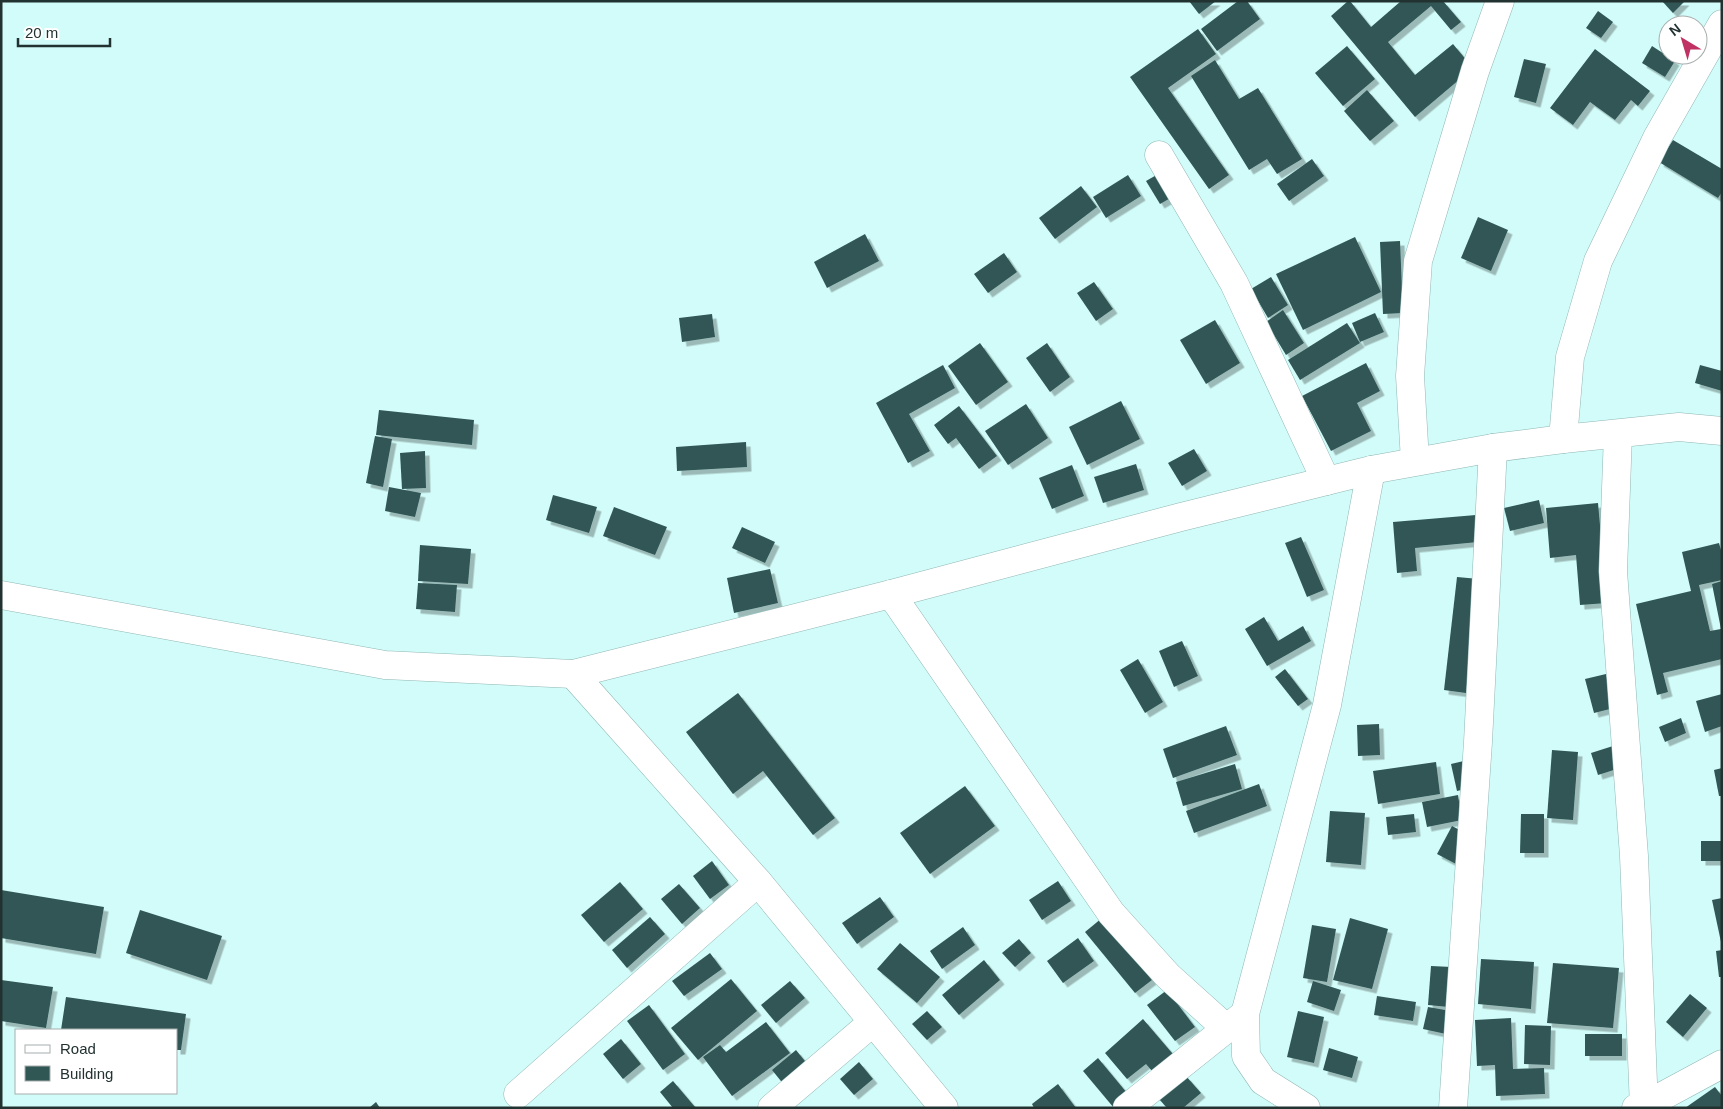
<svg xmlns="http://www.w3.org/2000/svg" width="1723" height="1109" viewBox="0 0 1723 1109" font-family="Arial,sans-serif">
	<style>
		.building { fill: #315755; filter: url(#shadow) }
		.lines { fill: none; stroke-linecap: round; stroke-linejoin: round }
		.minor-casing { stroke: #8fb7b5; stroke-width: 29 }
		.major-casing { stroke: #8fb7b5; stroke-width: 29 }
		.minor { stroke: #fff; stroke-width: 28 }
		.major { stroke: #fff; stroke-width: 28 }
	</style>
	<defs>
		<filter id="shadow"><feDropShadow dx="4.5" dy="4.5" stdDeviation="0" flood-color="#0004"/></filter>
	</defs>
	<rect width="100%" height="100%" fill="#d2fcf9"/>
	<g class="building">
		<path d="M 1189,1 L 1216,1 L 1199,14 Z"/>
		<path d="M 1238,1 L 1247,1 L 1260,19 L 1217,51 L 1201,29 Z"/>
		<path d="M 1348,1 L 1350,1 L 1371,27 L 1401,1 L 1443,1 L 1461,22 L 1451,30 L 1431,6 L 1388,42 L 1415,75 L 1453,44 L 1473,68 L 1415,117 L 1331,16 Z"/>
		<path d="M 1662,1 L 1685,1 L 1673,13 Z"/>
		<path d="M 1598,11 L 1613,22 L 1601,38 L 1586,28 Z"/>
		<path d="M 1198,29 L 1216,54 L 1168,88 L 1229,175 L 1209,189 L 1130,77 Z"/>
		<path d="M 1347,46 L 1375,79 L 1343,106 L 1315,73 Z"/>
		<path d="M 1652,46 L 1675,61 L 1665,77 L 1642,63 Z"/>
		<path d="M 1595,49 L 1650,91 L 1638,106 L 1631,100 L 1615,120 L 1590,102 L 1573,125 L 1550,108 Z"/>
		<path d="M 1524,59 L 1546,64 L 1536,103 L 1514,97 Z"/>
		<path d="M 1215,60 L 1239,99 L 1258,88 L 1302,159 L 1277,174 L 1267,159 L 1249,170 L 1191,76 Z"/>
		<path d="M 1367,90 L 1394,121 L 1370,141 L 1344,111 Z"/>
		<path d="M 1673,140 L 1722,169 L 1722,192 L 1718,198 L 1659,162 Z"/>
		<path d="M 1312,159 L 1324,176 L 1289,201 L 1277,184 Z"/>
		<path d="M 1160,173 L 1174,196 L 1160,204 L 1146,181 Z"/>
		<path d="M 1128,175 L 1141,196 L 1106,218 L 1093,197 Z"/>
		<path d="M 1081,186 L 1097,207 L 1055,239 L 1039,218 Z"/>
		<path d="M 1478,217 L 1508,230 L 1491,271 L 1461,258 Z"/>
		<path d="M 865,234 L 879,261 L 827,288 L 814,262 Z"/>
		<path d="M 1355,237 L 1381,292 L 1303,330 L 1276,274 Z"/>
		<path d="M 1400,241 L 1403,313 L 1383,314 L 1380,242 Z"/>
		<path d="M 1004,253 L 1017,272 L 988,293 L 974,274 Z"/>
		<path d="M 1271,277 L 1288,305 L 1268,318 L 1251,289 Z"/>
		<path d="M 1094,282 L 1113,309 L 1096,321 L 1077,293 Z"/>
		<path d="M 1283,310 L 1304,343 L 1286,355 L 1266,322 Z"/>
		<path d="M 1375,313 L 1384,332 L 1360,342 L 1352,323 Z"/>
		<path d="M 712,314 L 715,337 L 682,342 L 679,318 Z"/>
		<path d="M 1215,320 L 1240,363 L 1206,384 L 1180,340 Z"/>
		<path d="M 1347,323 L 1360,343 L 1300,380 L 1288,360 Z"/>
		<path d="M 980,343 L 1008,382 L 976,405 L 948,366 Z"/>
		<path d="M 1047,343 L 1070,377 L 1050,392 L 1026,358 Z"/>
		<path d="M 1366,363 L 1380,391 L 1357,403 L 1371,431 L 1331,451 L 1302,396 Z"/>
		<path d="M 943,365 L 955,388 L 909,414 L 930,451 L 908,463 L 876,403 Z"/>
		<path d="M 1700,365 L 1722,371 L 1722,391 L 1695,383 Z"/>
		<path d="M 1121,401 L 1140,439 L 1087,465 L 1069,427 Z"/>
		<path d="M 1026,404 L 1048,438 L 1008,465 L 985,431 Z"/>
		<path d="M 959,406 L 997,456 L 979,469 L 956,438 L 948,444 L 934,425 Z"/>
		<path d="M 379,410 L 474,420 L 472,445 L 376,435 Z"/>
		<path d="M 375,436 L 392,439 L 383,487 L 366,483 Z"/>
		<path d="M 746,442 L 747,467 L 677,471 L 676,447 Z"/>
		<path d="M 1194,449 L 1207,471 L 1182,486 L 1168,463 Z"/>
		<path d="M 425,451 L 426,488 L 402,489 L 400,453 Z"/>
		<path d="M 1136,464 L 1144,490 L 1103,503 L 1094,477 Z"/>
		<path d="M 1072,465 L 1084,496 L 1052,509 L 1039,478 Z"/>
		<path d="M 389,487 L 421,493 L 415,517 L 385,511 Z"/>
		<path d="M 553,495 L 597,507 L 589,533 L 546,520 Z"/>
		<path d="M 1539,500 L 1544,523 L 1510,531 L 1504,508 Z"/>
		<path d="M 1598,503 L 1607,603 L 1580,605 L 1576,555 L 1550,558 L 1546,508 Z"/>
		<path d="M 614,507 L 667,527 L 655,555 L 603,536 Z"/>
		<path d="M 1476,515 L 1478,542 L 1415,548 L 1417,571 L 1397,573 L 1393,522 Z"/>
		<path d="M 742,527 L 775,542 L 765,563 L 732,548 Z"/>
		<path d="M 1301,537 L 1324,590 L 1307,597 L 1285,543 Z"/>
		<path d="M 1719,543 L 1722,554 L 1722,580 L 1699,585 L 1710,631 L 1721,629 L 1712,584 L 1722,581 L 1722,659 L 1663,673 L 1668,692 L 1657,695 L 1636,604 L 1691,591 L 1682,552 Z"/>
		<path d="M 420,545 L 471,549 L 468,584 L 418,581 Z"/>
		<path d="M 770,569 L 778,603 L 734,613 L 727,578 Z"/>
		<path d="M 1457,577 L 1479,579 L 1466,693 L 1444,690 Z"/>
		<path d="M 418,583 L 457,585 L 455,612 L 416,609 Z"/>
		<path d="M 1264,617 L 1278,641 L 1303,626 L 1311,641 L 1267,666 L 1245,629 Z"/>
		<path d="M 1182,641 L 1198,676 L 1174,687 L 1159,651 Z"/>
		<path d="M 1138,659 L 1163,702 L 1145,713 L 1120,670 Z"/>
		<path d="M 1285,669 L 1308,699 L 1298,706 L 1275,677 Z"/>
		<path d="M 1606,674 L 1614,708 L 1594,713 L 1585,679 Z"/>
		<path d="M 738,693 L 835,818 L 813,835 L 763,771 L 733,794 L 686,732 Z"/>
		<path d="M 1722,694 L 1722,726 L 1705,732 L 1696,701 Z"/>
		<path d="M 1681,718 L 1686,733 L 1665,742 L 1659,727 Z"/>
		<path d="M 1379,724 L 1380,755 L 1358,756 L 1357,725 Z"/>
		<path d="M 1226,726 L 1237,755 L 1173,778 L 1163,749 Z"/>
		<path d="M 1613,746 L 1620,768 L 1598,775 L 1591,753 Z"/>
		<path d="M 1552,750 L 1578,752 L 1573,820 L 1547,818 Z"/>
		<path d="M 1468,760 L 1474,787 L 1457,791 L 1451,764 Z"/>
		<path d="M 1436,762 L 1440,794 L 1378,804 L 1373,771 Z"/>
		<path d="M 1235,764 L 1242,789 L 1183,806 L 1176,782 Z"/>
		<path d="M 1722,768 L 1722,796 L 1719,796 L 1714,770 Z"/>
		<path d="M 1259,784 L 1267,806 L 1194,833 L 1186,811 Z"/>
		<path d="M 965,786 L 995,826 L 930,874 L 900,833 Z"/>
		<path d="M 1458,795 L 1462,820 L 1427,827 L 1422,802 Z"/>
		<path d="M 1330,811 L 1365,813 L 1361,865 L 1326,862 Z"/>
		<path d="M 1414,814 L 1416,832 L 1388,835 L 1386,817 Z"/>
		<path d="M 1521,814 L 1544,814 L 1544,853 L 1520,853 Z"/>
		<path d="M 1452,826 L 1471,836 L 1456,864 L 1437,854 Z"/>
		<rect x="1701" y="841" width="21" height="20"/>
		<path d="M 712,861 L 729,885 L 710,899 L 693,876 Z"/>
		<path d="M 1058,881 L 1071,901 L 1042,920 L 1029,900 Z"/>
		<path d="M 620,882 L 643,909 L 604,942 L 581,915 Z"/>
		<path d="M 679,884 L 700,908 L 682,924 L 661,899 Z"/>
		<path d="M 1,890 L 104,907 L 96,954 L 1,938 Z"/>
		<path d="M 880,897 L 894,917 L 857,944 L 842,923 Z"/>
		<path d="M 1722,898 L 1722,942 L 1721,942 L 1712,900 Z"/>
		<path d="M 140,910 L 222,936 L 207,980 L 126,953 Z"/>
		<path d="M 650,917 L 665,934 L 627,968 L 612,950 Z"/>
		<path d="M 1102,918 L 1152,980 L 1135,993 L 1085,932 Z"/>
		<path d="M 1350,918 L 1388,929 L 1372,989 L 1333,980 Z"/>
		<path d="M 1312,925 L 1336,929 L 1327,982 L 1303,978 Z"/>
		<path d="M 963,927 L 975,945 L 942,969 L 930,951 Z"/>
		<path d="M 1078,938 L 1094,961 L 1063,983 L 1047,961 Z"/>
		<path d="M 1019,939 L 1031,953 L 1015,967 L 1002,953 Z"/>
		<path d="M 900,943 L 940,977 L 917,1003 L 877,969 Z"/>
		<path d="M 1722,950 L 1722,977 L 1719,977 L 1716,951 Z"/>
		<path d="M 710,953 L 722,969 L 684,996 L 672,981 Z"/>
		<path d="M 1481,959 L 1534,962 L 1531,1009 L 1478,1004 Z"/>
		<path d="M 984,960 L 1000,980 L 959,1015 L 942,995 Z"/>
		<path d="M 1553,963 L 1619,968 L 1613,1028 L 1547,1023 Z"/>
		<path d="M 1431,966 L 1452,967 L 1449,1007 L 1428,1005 Z"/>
		<path d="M 731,979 L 757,1011 L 698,1060 L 671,1028 Z"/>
		<path d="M 1,980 L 53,987 L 46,1028 L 1,1021 Z"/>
		<path d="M 790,981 L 805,998 L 776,1023 L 761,1005 Z"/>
		<path d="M 1313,981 L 1341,990 L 1334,1011 L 1307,1002 Z"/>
		<path d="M 1167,990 L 1195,1027 L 1175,1041 L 1147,1005 Z"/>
		<path d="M 1690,994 L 1707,1008 L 1683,1037 L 1666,1022 Z"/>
		<path d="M 1377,996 L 1416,1002 L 1413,1021 L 1374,1015 Z"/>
		<path d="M 66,997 L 186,1014 L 181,1050 L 176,1050 L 176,1030 L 61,1030 Z"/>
		<path d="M 649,1005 L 685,1054 L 663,1070 L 627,1021 Z"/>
		<path d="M 1428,1007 L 1451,1011 L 1446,1034 L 1423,1029 Z"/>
		<path d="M 927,1011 L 942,1027 L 927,1040 L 912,1024 Z"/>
		<path d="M 1298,1011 L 1324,1017 L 1314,1063 L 1287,1057 Z"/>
		<path d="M 1511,1018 L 1513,1069 L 1544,1068 L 1545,1094 L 1496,1096 L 1495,1065 L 1477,1066 L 1475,1020 Z"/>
		<path d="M 1143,1019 L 1178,1060 L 1158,1078 L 1146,1064 L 1127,1079 L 1105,1053 Z"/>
		<path d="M 766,1022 L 790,1053 L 732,1096 L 703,1057 L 720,1045 L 726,1052 Z"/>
		<path d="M 1525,1025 L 1551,1026 L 1550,1065 L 1524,1064 Z"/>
		<rect x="1585" y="1034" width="37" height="22"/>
		<path d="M 621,1039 L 641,1064 L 623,1079 L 603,1054 Z"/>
		<path d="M 1329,1048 L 1358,1057 L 1352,1078 L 1323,1070 Z"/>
		<path d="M 796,1050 L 813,1071 L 789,1091 L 772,1070 Z"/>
		<path d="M 1098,1058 L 1132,1099 L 1114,1108 L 1083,1071 Z"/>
		<path d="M 859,1062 L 873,1079 L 854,1095 L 840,1079 Z"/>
		<path d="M 1186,1076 L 1201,1093 L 1183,1108 L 1167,1108 L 1159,1099 Z"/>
		<path d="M 673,1081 L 695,1107 L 694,1108 L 673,1108 L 660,1092 Z"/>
		<path d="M 1058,1084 L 1076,1108 L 1034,1108 L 1032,1104 Z"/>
		<path d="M 1715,1087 L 1722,1096 L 1722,1108 L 1685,1108 Z"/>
		<path d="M 376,1102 L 380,1108 L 369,1108 Z"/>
	</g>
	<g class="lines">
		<g class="minor-casing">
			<g id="minor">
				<path d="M 1159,155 L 1234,283 L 1326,481"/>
				<path d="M 1618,434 L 1613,571 L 1634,856 L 1644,1108"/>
				<path d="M 1563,439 L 1570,357 L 1598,261 L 1657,138 L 1722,24"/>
				<path d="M 1415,461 L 1410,376 L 1418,261 L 1475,71 L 1500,1"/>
				<path d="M 891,594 L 1111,913 L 1168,976 L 1227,1029"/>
				<path d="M 573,674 L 758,882 L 944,1108"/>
				<path d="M 518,1094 L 758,882"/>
				<path d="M 772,1108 L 873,1022"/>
				<path d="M 1127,1108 L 1241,1017"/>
				<path d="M 1306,1108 L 1263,1081 L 1246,1056 L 1245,1014 L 1327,705 L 1371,470"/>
				<path d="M 1453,1108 L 1478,742 L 1493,448"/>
				<path d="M 1636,1108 L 1644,1106 L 1722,1064"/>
			</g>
		</g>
		<g class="major-casing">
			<path id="major" d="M 1,595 L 385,665 L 573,674 L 891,594 L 1181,517 L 1371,470 L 1493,448 L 1563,439 L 1679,427 L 1722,431"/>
		</g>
		<use href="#minor" class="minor"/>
		<use href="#major" class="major"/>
	</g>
	<rect width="1723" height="1109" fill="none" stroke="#223231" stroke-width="5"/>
	<rect x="15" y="1029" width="162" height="65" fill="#ffffff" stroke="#a7adad"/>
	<rect x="25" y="1045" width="25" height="8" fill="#ffffff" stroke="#a7adad"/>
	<text x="60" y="1054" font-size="15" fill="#223231">Road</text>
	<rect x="25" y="1066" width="25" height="15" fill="#315755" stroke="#a7adad"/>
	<text x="60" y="1079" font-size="15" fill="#223231">Building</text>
	<g transform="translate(1683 40) rotate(322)"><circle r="24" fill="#ffffff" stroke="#a7adad"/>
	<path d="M0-4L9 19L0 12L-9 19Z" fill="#bf3263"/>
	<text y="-8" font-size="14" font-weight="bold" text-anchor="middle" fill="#223231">N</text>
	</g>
	<path d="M18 38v8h92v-8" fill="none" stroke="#223231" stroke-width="2.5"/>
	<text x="25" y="38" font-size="15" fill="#223231" stroke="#ffffff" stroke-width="4" paint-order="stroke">20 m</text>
</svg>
